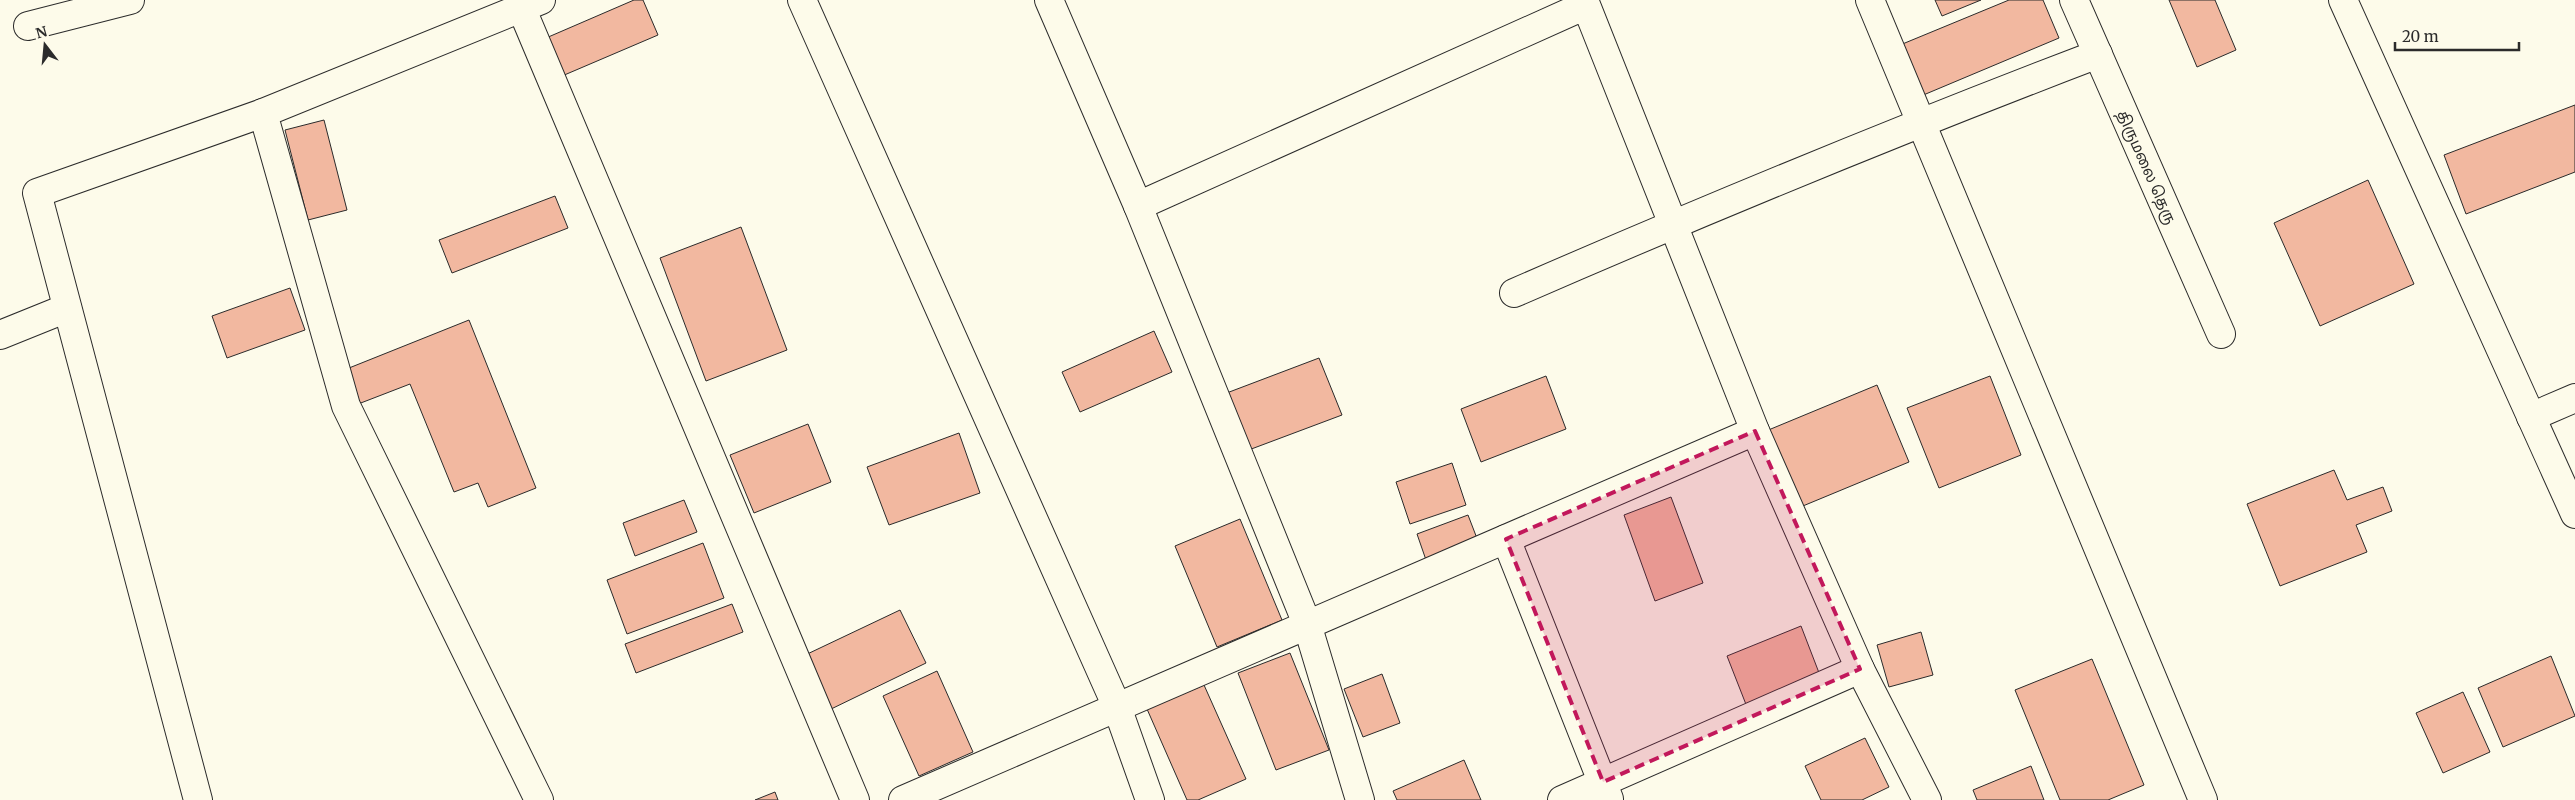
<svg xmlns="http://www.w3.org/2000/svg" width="2575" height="800" viewBox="0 0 2575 800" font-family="Merriweather,'Noto Sans Tamil',serif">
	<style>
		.building { fill: #f2b8a0; stroke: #2b2b2b }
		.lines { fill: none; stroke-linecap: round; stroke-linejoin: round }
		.minor-casing { stroke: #2b2b2b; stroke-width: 30 }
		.minor { stroke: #fdfbea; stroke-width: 28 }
		.marked { fill: #c2185b; fill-opacity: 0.2; stroke: #c2185b; stroke-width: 4; stroke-dasharray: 10 6; stroke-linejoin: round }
		.labels { text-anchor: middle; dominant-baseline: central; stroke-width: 4; stroke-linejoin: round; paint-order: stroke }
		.street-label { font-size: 15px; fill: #2b2b2b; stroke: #fdfbea }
	</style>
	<rect width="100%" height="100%" fill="#fdfbea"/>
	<g class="building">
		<path d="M 634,0 L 643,0 L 658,35 L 562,76 L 546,38 Z"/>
		<path d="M 1935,0 L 1981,0 L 1942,16 Z"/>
		<path d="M 2009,0 L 2043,0 L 2059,38 L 1921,96 L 1900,45 Z"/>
		<path d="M 2169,0 L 2215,0 L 2236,50 L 2197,67 Z"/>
		<path d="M 2575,105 L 2575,172 L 2466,214 L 2444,155 Z"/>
		<path d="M 324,120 L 347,210 L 308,220 L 285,130 Z"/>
		<path d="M 2368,180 L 2414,284 L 2320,326 L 2274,223 Z"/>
		<path d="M 555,196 L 568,228 L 452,273 L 439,240 Z"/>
		<path d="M 741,227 L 787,350 L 706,381 L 660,258 Z"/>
		<path d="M 290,288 L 305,330 L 227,358 L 212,316 Z"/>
		<path d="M 469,320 L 536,488 L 488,507 L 478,483 L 454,492 L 410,384 L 353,406 L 339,372 Z"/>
		<path d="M 1154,331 L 1172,372 L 1080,412 L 1062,372 Z"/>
		<path d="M 1319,358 L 1342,415 L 1246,451 L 1224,394 Z"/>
		<path d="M 1546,376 L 1566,429 L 1481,462 L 1461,409 Z"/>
		<path d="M 1990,376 L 2021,455 L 1939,488 L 1907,408 Z"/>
		<path d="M 1877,385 L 1909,462 L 1798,508 L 1766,431 Z"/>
		<path d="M 808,424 L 831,482 L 754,513 L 730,455 Z"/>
		<path d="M 959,433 L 980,493 L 889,525 L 867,467 Z"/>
		<path d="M 1452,463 L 1466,505 L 1410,524 L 1396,482 Z"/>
		<path d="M 2334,470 L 2347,500 L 2383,487 L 2392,511 L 2356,525 L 2367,552 L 2280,586 L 2247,504 Z"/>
		<path d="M 1671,497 L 1703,583 L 1655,601 L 1624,515 Z"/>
		<path d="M 684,500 L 697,532 L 635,556 L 623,523 Z"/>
		<path d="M 1468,515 L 1478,541 L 1426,560 L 1417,534 Z"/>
		<path d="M 1240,519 L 1282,620 L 1217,647 L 1175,546 Z"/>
		<path d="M 703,543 L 724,598 L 627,634 L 607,580 Z"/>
		<path d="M 732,604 L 743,632 L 636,673 L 625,644 Z"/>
		<path d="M 900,610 L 926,663 L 827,711 L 801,657 Z"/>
		<path d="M 1801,626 L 1821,678 L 1747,707 L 1727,656 Z"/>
		<path d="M 1921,632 L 1933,675 L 1889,687 L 1877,645 Z"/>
		<path d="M 1290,653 L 1329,750 L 1276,770 L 1238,673 Z"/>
		<path d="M 2551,656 L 2575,716 L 2503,747 L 2478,688 Z"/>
		<path d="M 2092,659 L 2144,785 L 2108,800 L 2060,800 L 2015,690 Z"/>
		<path d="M 937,671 L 973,752 L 919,776 L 883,696 Z"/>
		<path d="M 1382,674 L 1400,723 L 1363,737 L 1344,689 Z"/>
		<path d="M 1204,685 L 1246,779 L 1198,800 L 1187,800 L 1147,709 Z"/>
		<path d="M 2463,692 L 2490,752 L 2443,773 L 2416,713 Z"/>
		<path d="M 1865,738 L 1889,787 L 1862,800 L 1821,800 L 1805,766 Z"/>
		<path d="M 1464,760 L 1481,800 L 1397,800 L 1393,791 Z"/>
		<path d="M 2031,766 L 2044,800 L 1977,800 L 1973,790 Z"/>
		<path d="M 775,792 L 778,800 L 755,800 Z"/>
	</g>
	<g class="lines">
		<g class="minor-casing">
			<g id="minor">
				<path d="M 518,0 L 855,800"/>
				<path d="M 802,0 L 1117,707 L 1150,800"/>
				<path d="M 1049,0 L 1138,206 L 1586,5 L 1755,431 L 1860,669 L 1927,800"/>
				<path d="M 1870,0 L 2203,800"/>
				<path d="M 2074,0 L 2221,334"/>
				<path d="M 2343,0 L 2575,514"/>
				<path d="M 28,26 L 130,0"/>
				<path d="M 1138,206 L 1307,624 L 1360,800"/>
				<path d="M 1514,293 C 1707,209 1901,129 2098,54"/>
				<path d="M 0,335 L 67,308"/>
				<path d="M 2531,417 L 2575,398"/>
				<path d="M 1506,539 L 1609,799"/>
				<path d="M 198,800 L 37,193 L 263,113"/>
				<path d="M 539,800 L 346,406 L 263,113 L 541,0"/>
				<path d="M 903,800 L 1755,431"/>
				<path d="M 1562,800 L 1860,669"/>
			</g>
		</g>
		<use href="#minor" class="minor"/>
	</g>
	<path class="marked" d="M 1755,431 L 1860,669 L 1603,782 L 1506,539 Z"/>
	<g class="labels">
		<g class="street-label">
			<text transform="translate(2147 167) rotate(66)">திருமலை தெரு</text>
		</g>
	</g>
	<g transform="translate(45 45) rotate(344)" stroke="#fdfbea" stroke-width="4" paint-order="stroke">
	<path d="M0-4L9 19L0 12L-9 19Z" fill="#2b2b2b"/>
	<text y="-8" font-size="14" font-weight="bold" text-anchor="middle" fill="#2b2b2b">N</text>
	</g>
	<path d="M2395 42v8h124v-8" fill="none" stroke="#2b2b2b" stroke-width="2.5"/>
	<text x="2402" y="42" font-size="15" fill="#2b2b2b" stroke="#fdfbea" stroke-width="4" paint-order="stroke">20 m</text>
</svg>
